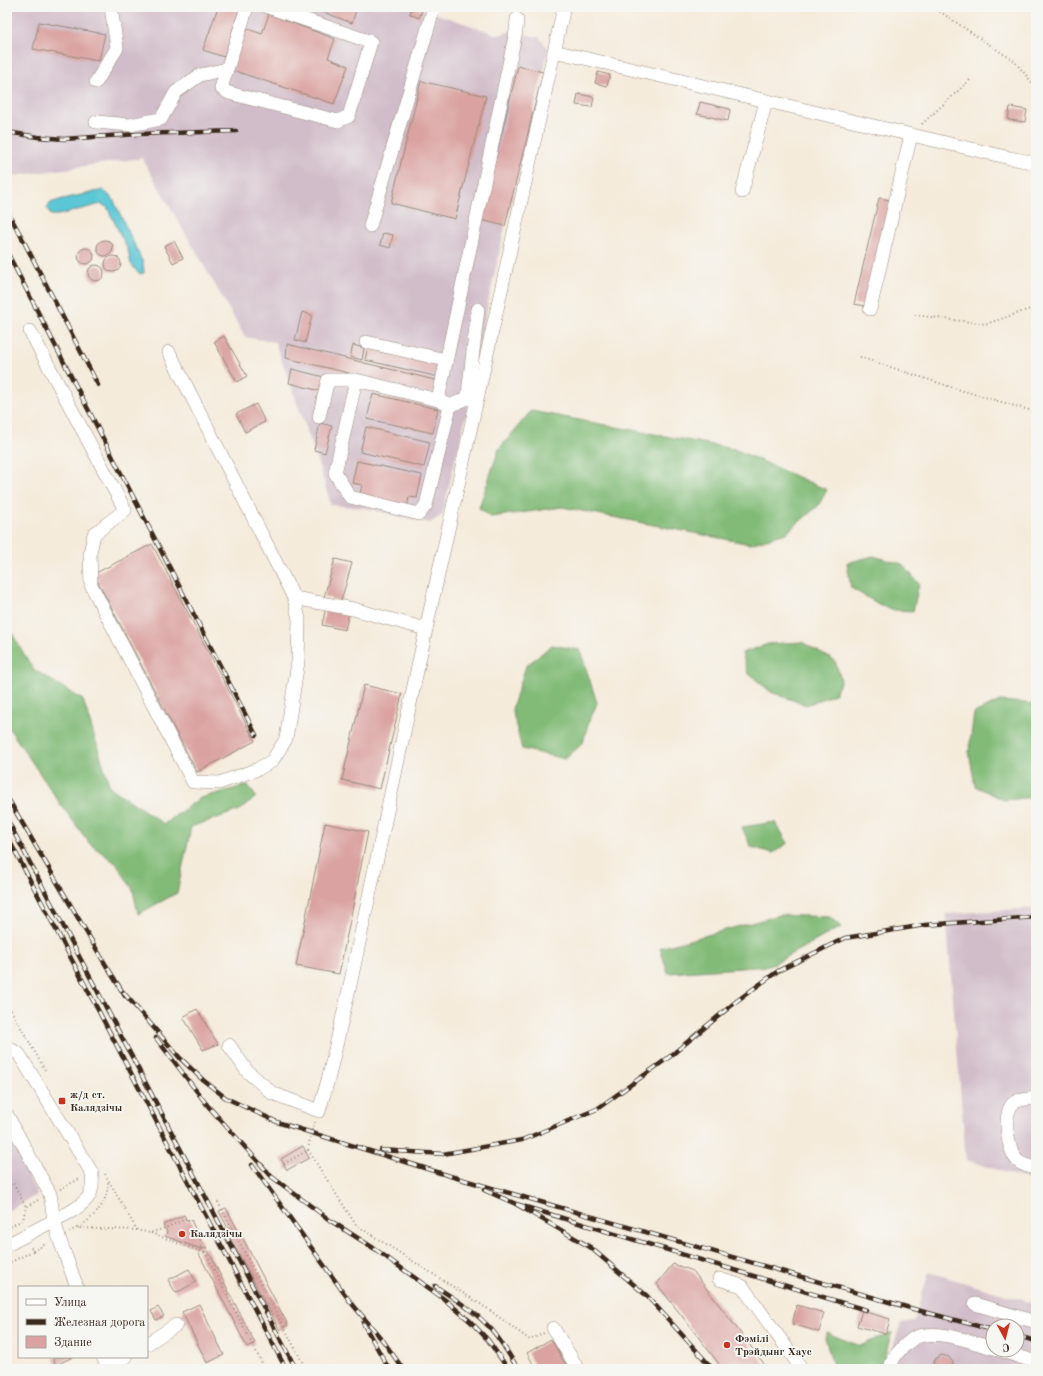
<svg xmlns="http://www.w3.org/2000/svg" width="1043" height="1376" viewBox="0 0 1043 1376" font-family="'Old Standard TT',serif">
	<style>
		.industrial { fill: #d1bdc9; fill-rule: evenodd }
		.forest { fill: #82bb78; stroke: #5e724b }
		.water { fill: #5cc7d6; stroke: #4c787a }
		.building { fill: #daa3a1 }
		.lines { fill: none; stroke-linecap: round; stroke-linejoin: round }
		.minor-casing { stroke: #988a7c; stroke-width: 14 }
		.path { stroke: #988a7c; stroke-width: 2; stroke-dasharray: 1 3; stroke-linecap: butt }
		.minor { stroke: #fff; stroke-width: 13 }
		.rail-casing { stroke: #3b2a1e; stroke-width: 4.5 }
		.rail { stroke: #f6f6f2; stroke-width: 3; stroke-dasharray: 9; stroke-linecap: butt }
		.poi-dot { fill: #c8321e; stroke: #f6f6f2; stroke-width: 1.5 }
		.labels { text-anchor: middle; dominant-baseline: central; stroke-width: 3.5; stroke-linejoin: round; paint-order: stroke }
		.poi-label { font-size: 11px; font-weight: bold; fill: #3b2a1e; stroke: #f6f6f2; text-anchor: start }
	</style>
	<rect width="100%" height="100%" fill="#f6f6f2"/>
	<filter id="ink" filterUnits="userSpaceOnUse"><feTurbulence type="fractalNoise" baseFrequency=".025" numOctaves="2"/><feDisplacementMap in="SourceGraphic" scale="8" xChannelSelector="R" yChannelSelector="G"/><feConvolveMatrix kernelMatrix="1 2 1 2 8 2 1 2 1" color-interpolation-filters="sRGB"/></filter>
	<filter id="wash" filterUnits="userSpaceOnUse"><feTurbulence type="fractalNoise" baseFrequency=".012" numOctaves="4" result="noise"/><feDisplacementMap in="SourceGraphic" scale="16" xChannelSelector="R" yChannelSelector="G"/><feGaussianBlur stdDeviation="0.9" result="paint"/><feColorMatrix in="noise" values="0 0 0 0 0 0 0 0 0 0 0 0 0 0 0 0 0 1.4 0 .05"/><feComposite in="paint" operator="in"/></filter>
	<g filter="url(#wash)">
		<rect width="100%" height="100%" fill="#f5ebdb"/>
		<g class="industrial">
			<path d="M 7,7 L 416,7 L 499,35 L 511,31 L 539,37 L 549,49 L 505,226 L 487,308 L 473,383 L 465,399 L 468,407 L 442,515 L 430,523 L 365,508 L 331,505 L 314,450 L 275,342 L 245,337 L 142,158 L 7,177 Z"/>
			<path d="M 1036,908 L 1036,1182 L 966,1160 L 946,914 Z"/>
			<path d="M 7,1133 L 37,1195 L 7,1211 Z"/>
			<path d="M 929,1272 L 1036,1304 L 1036,1369 L 885,1369 L 901,1323 L 915,1321 L 917,1310 ZM 993,1326 L 1017,1326 L 1017,1350 L 993,1350 Z"/>
		</g>
		<g class="forest">
			<path d="M 531,411 L 734,449 L 827,490 L 818,506 L 786,533 L 750,544 L 562,507 L 491,517 L 479,508 L 499,449 Z"/>
			<path d="M 873,556 L 902,564 L 919,584 L 913,611 L 895,610 L 882,606 L 851,588 L 847,563 Z"/>
			<path d="M 7,625 L 33,669 L 83,700 L 110,787 L 164,824 L 200,798 L 248,785 L 256,797 L 240,810 L 191,827 L 177,893 L 138,914 L 133,890 L 117,864 L 90,844 L 59,802 L 7,725 Z"/>
			<path d="M 802,642 L 835,661 L 841,680 L 835,694 L 806,705 L 771,692 L 748,673 L 742,653 L 768,644 Z"/>
			<path d="M 552,645 L 580,650 L 597,703 L 587,727 L 583,743 L 565,759 L 522,749 L 512,709 L 526,666 Z"/>
			<path d="M 1000,701 L 1036,704 L 1036,797 L 1004,800 L 975,786 L 969,751 L 974,713 Z"/>
			<path d="M 775,822 L 788,843 L 773,853 L 751,847 L 742,827 Z"/>
			<path d="M 780,915 L 830,917 L 841,927 L 769,966 L 668,973 L 660,948 Z"/>
			<path d="M 892,1332 L 881,1369 L 834,1369 L 825,1338 L 827,1333 L 860,1346 Z"/>
		</g>
		<path class="water" d="M 103,190 L 113,199 L 143,263 L 144,273 L 139,274 L 131,264 L 128,250 L 107,207 L 101,204 L 58,215 L 51,215 L 47,208 L 50,203 L 63,199 Z"/>
		<g id="blocks">
			<g class="building">
				<path d="M 218,7 L 240,7 L 224,57 L 203,50 Z"/>
				<path d="M 310,7 L 357,7 L 352,23 Z"/>
				<path d="M 412,7 L 422,11 L 419,18 L 410,14 Z"/>
				<path d="M 269,14 L 335,39 L 328,58 L 348,66 L 334,104 L 232,70 L 245,28 L 262,34 Z"/>
				<path d="M 39,22 L 105,34 L 99,61 L 33,49 Z"/>
				<path d="M 518,66 L 543,72 L 505,226 L 481,220 Z"/>
				<path d="M 598,72 L 610,75 L 607,86 L 595,83 Z"/>
				<path d="M 421,81 L 486,96 L 455,219 L 391,203 Z"/>
				<path d="M 578,94 L 594,97 L 592,107 L 576,105 Z"/>
				<path d="M 700,102 L 730,109 L 728,121 L 697,114 Z"/>
				<path d="M 1010,107 L 1027,110 L 1025,122 L 1008,120 Z"/>
				<path d="M 879,198 L 891,200 L 866,306 L 854,304 Z"/>
				<path d="M 383,233 L 393,235 L 390,248 L 380,245 Z"/>
				<circle cx="105" cy="248" r="8"/>
				<path d="M 174,241 L 183,258 L 173,263 L 164,246 Z"/>
				<circle cx="86" cy="256" r="8"/>
				<circle cx="113" cy="264" r="8"/>
				<circle cx="96" cy="273" r="8"/>
				<path d="M 302,312 L 312,315 L 305,343 L 295,340 Z"/>
				<path d="M 224,336 L 247,376 L 237,382 L 214,342 Z"/>
				<path d="M 287,344 L 439,381 L 436,394 L 286,358 Z"/>
				<path d="M 353,345 L 364,348 L 362,360 L 350,357 Z"/>
				<path d="M 368,347 L 443,364 L 439,377 L 365,360 Z"/>
				<path d="M 292,369 L 324,377 L 320,391 L 289,383 Z"/>
				<path d="M 373,394 L 438,409 L 433,433 L 367,419 Z"/>
				<path d="M 256,404 L 265,422 L 245,432 L 236,414 Z"/>
				<path d="M 320,423 L 332,426 L 325,453 L 314,450 Z"/>
				<path d="M 366,427 L 430,442 L 424,467 L 360,452 Z"/>
				<path d="M 357,461 L 422,475 L 417,498 L 409,497 L 407,508 L 359,498 L 362,485 L 352,483 Z"/>
				<path d="M 152,544 L 255,741 L 197,772 L 94,574 Z"/>
				<path d="M 335,559 L 352,563 L 341,601 L 324,597 Z"/>
				<path d="M 326,607 L 349,612 L 345,630 L 322,625 Z"/>
				<path d="M 364,685 L 402,694 L 380,789 L 342,780 Z"/>
				<path d="M 325,823 L 368,832 L 339,974 L 296,966 Z"/>
				<path d="M 197,1009 L 218,1044 L 203,1050 L 183,1017 Z"/>
				<path d="M 303,1146 L 309,1158 L 287,1170 L 281,1159 Z"/>
				<path d="M 226,1208 L 239,1232 L 232,1236 L 219,1211 Z"/>
				<path d="M 184,1215 L 187,1221 L 191,1220 L 202,1243 L 201,1249 L 165,1236 L 167,1232 L 163,1225 Z"/>
				<path d="M 240,1233 L 288,1325 L 280,1330 L 230,1238 Z"/>
				<path d="M 206,1247 L 255,1343 L 247,1347 L 198,1252 Z"/>
				<path d="M 673,1264 L 693,1271 L 768,1369 L 723,1369 L 657,1284 Z"/>
				<path d="M 189,1269 L 196,1282 L 176,1293 L 168,1280 Z"/>
				<path d="M 199,1304 L 224,1355 L 207,1363 L 182,1312 Z"/>
				<path d="M 797,1305 L 824,1313 L 819,1332 L 792,1324 Z"/>
				<path d="M 158,1307 L 164,1316 L 156,1320 L 151,1311 Z"/>
				<path d="M 862,1311 L 890,1319 L 886,1334 L 857,1326 Z"/>
				<path d="M 551,1339 L 568,1369 L 536,1369 L 527,1353 Z"/>
				<path d="M 942,1355 L 949,1357 L 951,1360 L 953,1362 L 953,1369 L 933,1369 L 934,1361 L 936,1358 Z"/>
				<path d="M 53,1357 L 73,1357 L 56,1365 Z"/>
			</g>
		</g>
	</g>
	<g filter="url(#ink)">
		<use href="#blocks" fill-opacity="0" stroke="#988a7c" stroke-width="1"/>
		<g class="lines">
			<g class="minor-casing">
				<g id="minor">
					<path d="M 247,7 L 221,88 L 229,93 L 338,121 L 349,116 L 371,42 L 268,7"/>
					<path d="M 554,51 L 1010,158 L 1036,163"/>
					<path d="M 96,82 L 117,48 L 111,7"/>
					<path d="M 96,122 L 130,125 L 161,119 L 176,92 L 200,75 L 227,69"/>
					<path d="M 742,192 L 766,101"/>
					<path d="M 370,226 L 434,7"/>
					<path d="M 870,309 L 911,135"/>
					<path d="M 30,331 L 125,510 L 94,534 L 90,553 L 91,585 L 193,782 L 219,783 L 258,769 L 272,761 L 286,739 L 298,662 L 299,619 L 294,598 L 169,352"/>
					<path d="M 366,342 L 446,360"/>
					<path d="M 478,397 L 465,399 L 450,406 L 438,400 L 516,31 L 517,19"/>
					<path d="M 468,398 L 469,385 L 478,309"/>
					<path d="M 438,400 L 356,380 L 335,473 L 350,497 L 419,514 L 426,505 L 450,406"/>
					<path d="M 319,417 L 328,380 L 356,380"/>
					<path d="M 294,598 L 353,609 L 426,629"/>
					<path d="M 229,1045 L 247,1071 L 272,1093 L 319,1111 L 328,1080 L 350,985 L 426,629 L 564,7"/>
					<path d="M 7,1047 L 19,1054 L 92,1173 C 94,1194 89,1200 72,1211 L 7,1245"/>
					<path d="M 1036,1098 C 1029,1099 1021,1099 1015,1102 C 1001,1110 1007,1153 1019,1162 C 1023,1165 1031,1167 1036,1168"/>
					<path d="M 7,1115 L 50,1194 L 54,1220 L 59,1238 L 77,1287"/>
					<path d="M 719,1279 L 742,1286 L 802,1369"/>
					<path d="M 975,1304 L 1036,1322"/>
					<path d="M 553,1328 L 578,1369"/>
					<path d="M 147,1344 L 176,1325"/>
					<path d="M 999,1350 L 1036,1362"/>
					<path d="M 103,1357 L 108,1369"/>
					<path d="M 108,1369 L 126,1357"/>
					<path d="M 890,1369 C 891,1361 896,1354 902,1348 C 906,1344 910,1341 914,1338 C 936,1328 971,1342 993,1348"/>
				</g>
			</g>
			<g class="path">
				<path d="M 933,7 L 1014,61 L 1036,87"/>
				<path d="M 922,124 L 972,78"/>
				<path d="M 915,315 L 986,324 L 1036,307"/>
				<path d="M 860,357 L 957,389 L 1036,412"/>
				<path d="M 7,1003 L 46,1072"/>
				<path d="M 308,1150 L 356,1225 L 488,1309 L 530,1340 L 544,1333"/>
				<path d="M 284,1164 L 308,1150 L 311,1133 L 315,1122"/>
				<path d="M 105,1174 L 137,1230"/>
				<path d="M 7,1187 L 13,1183 L 26,1207"/>
				<path d="M 60,1189 L 81,1178"/>
				<path d="M 218,1202 L 306,1369"/>
				<path d="M 7,1228 L 23,1220 L 26,1207 L 38,1200"/>
				<path d="M 78,1228 C 96,1215 108,1204 108,1180"/>
				<path d="M 69,1232 L 77,1228 L 137,1230 L 150,1233 L 165,1228 L 186,1219"/>
				<path d="M 151,1233 L 205,1253"/>
				<path d="M 203,1248 L 265,1369"/>
				<path d="M 33,1251 L 47,1243"/>
				<path d="M 7,1264 L 33,1251 L 30,1246"/>
			</g>
			<use href="#minor" class="minor"/>
			<g class="rail-casing">
				<g id="rail">
					<path d="M 7,132 L 38,137 L 64,139 L 138,134 L 236,131"/>
					<path d="M 7,211 L 20,234 L 98,385"/>
					<path d="M 7,252 L 256,735"/>
					<path d="M 7,797 L 104,962 L 125,996"/>
					<path d="M 7,819 L 296,1369"/>
					<path d="M 7,836 L 286,1369"/>
					<path d="M 123,992 L 180,1058 L 203,1080 L 226,1098 L 277,1122 L 450,1176 L 917,1310 L 993,1330"/>
					<path d="M 156,1038 L 208,1106 L 272,1177 L 331,1221 L 375,1249 L 444,1299 L 470,1321 L 488,1340 L 508,1369"/>
					<path d="M 381,1150 L 443,1154 L 522,1140 L 597,1109 L 668,1058 L 738,1000 L 778,971 L 845,938 L 925,925 L 1036,917"/>
					<path d="M 252,1165 L 349,1300 L 384,1342 L 403,1369"/>
					<path d="M 484,1190 L 516,1204 L 590,1247 L 647,1296 L 713,1369"/>
					<path d="M 516,1204 L 866,1310"/>
					<path d="M 435,1286 C 455,1299 476,1312 492,1330 C 502,1342 510,1356 518,1369"/>
					<path d="M 363,1323 L 389,1369"/>
					<path d="M 1017,1336 L 1036,1341"/>
				</g>
			</g>
			<use href="#rail" class="rail"/>
		</g>
	</g>
	<g class="poi-dot">
		<rect x="58" y="1097" width="8" height="8" rx="2"/>
		<circle cx="182" cy="1234" r="4"/>
		<circle cx="727" cy="1345" r="4"/>
	</g>
	<g class="labels">
		<g class="poi-label">
			<text x="70" y="1095">ж/д ст.<tspan x="70" dy="13">Калядзічы</tspan></text>
			<text x="190" y="1234">Калядзічы</text>
			<text x="735" y="1339">Фэмілі<tspan x="735" dy="13">Трэйдынг Хаус</tspan></text>
		</g>
	</g>
	<rect width="1043" height="1376" fill="none" stroke="#f6f6f2" stroke-width="24"/>
	<rect x="18" y="1286" width="130" height="72" fill="#f6f6f2" stroke="#aba49d"/>
	<rect x="26" y="1299" width="20" height="6" fill="#ffffff" stroke="#aba49d"/>
	<text x="54" y="1306" font-size="12" fill="#3b2a1e">Улица</text>
	<rect x="26" y="1319" width="20" height="6" fill="#3b2a1e" stroke="#aba49d"/>
	<text x="54" y="1326" font-size="12" fill="#3b2a1e">Железная дорога</text>
	<rect x="26" y="1336" width="20" height="12" fill="#daa3a1" stroke="#aba49d"/>
	<text x="54" y="1346" font-size="12" fill="#3b2a1e">Здание</text>
	<g transform="translate(1005 1338) rotate(173)"><circle r="19" fill="#f6f6f2" stroke="#aba49d"/>
	<path d="M0-3L7 15L0 10L-7 15Z" fill="#c8321e"/>
	<text y="-6" font-size="11" font-weight="bold" text-anchor="middle" fill="#3b2a1e">С</text>
	</g>
</svg>
